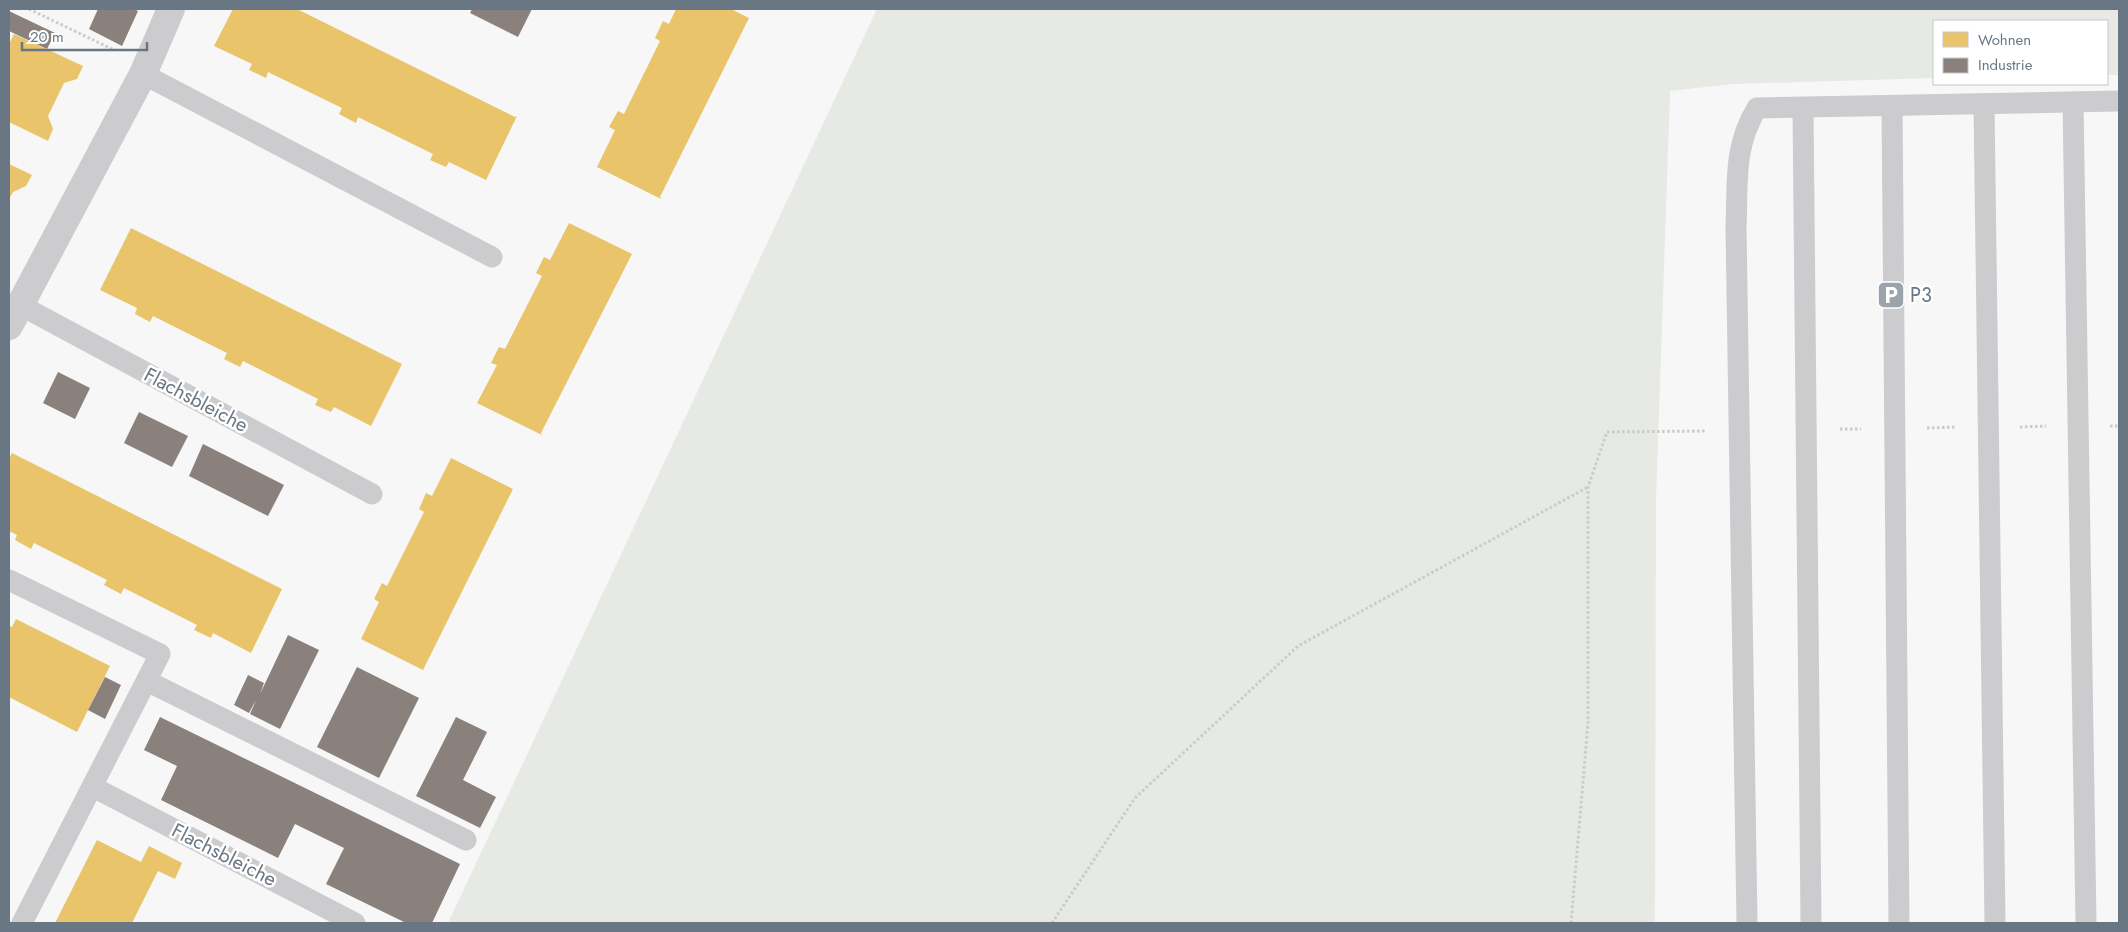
<svg xmlns="http://www.w3.org/2000/svg" width="2128" height="932" viewBox="0 0 2128 932" font-family="Jost,sans-serif">
	<style>
		.green { fill: #e6e9e4 }
		.homes { fill: #e9c46a }
		.industry { fill: #8a817c }
		.lines { fill: none; stroke-linecap: round; stroke-linejoin: round }
		.path { stroke: #cacbcc; stroke-width: 3; stroke-dasharray: 2.5 2.5; stroke-linecap: butt }
		.lane { stroke: #ccccce; stroke-width: 21 }
		.street { stroke: #ccccce; stroke-width: 28 }
		.labels { text-anchor: middle; dominant-baseline: central; stroke-width: 5; stroke-linejoin: round; paint-order: stroke }
		.poi-label { font-size: 20px; fill: #697785; stroke: #fff; text-anchor: start }
		.street-label { font-size: 20px; fill: #697785; stroke: #fff }
	</style>
	<rect width="100%" height="100%" fill="#f7f7f7"/>
	<path class="green" d="M 877,9 L 2119,9 L 2119,75 L 2107,75 L 2107,21 L 1934,21 L 1934,78 L 1733,84 L 1670,91 L 1656,500 L 1655,923 L 448,923 Z"/>
	<g class="homes">
		<path d="M 233,9 L 297,9 L 515,117 L 517,116 L 486,180 L 449,162 L 446,167 L 430,160 L 433,154 L 358,117 L 356,123 L 339,114 L 342,108 L 268,72 L 266,78 L 249,70 L 252,64 L 214,46 Z"/>
		<path d="M 676,9 L 731,9 L 749,18 L 660,197 L 661,199 L 597,167 L 615,130 L 609,127 L 618,111 L 624,114 L 660,41 L 655,38 L 663,21 L 669,24 Z"/>
		<path d="M 14,34 L 83,66 L 77,79 L 64,83 L 48,116 L 53,129 L 48,141 L 9,122 L 9,44 Z"/>
		<path d="M 9,164 L 32,175 L 26,186 L 13,192 L 9,199 Z"/>
		<path d="M 569,223 L 632,254 L 541,433 L 542,435 L 477,403 L 497,365 L 491,363 L 499,347 L 505,349 L 542,276 L 536,273 L 544,257 L 550,260 Z"/>
		<path d="M 131,228 L 402,364 L 371,426 L 334,407 L 331,412 L 315,405 L 318,399 L 243,361 L 240,367 L 224,359 L 227,353 L 153,316 L 150,322 L 135,314 L 137,308 L 100,290 Z"/>
		<path d="M 12,453 L 282,589 L 251,653 L 213,633 L 211,638 L 194,630 L 197,625 L 124,588 L 121,594 L 104,585 L 107,580 L 34,543 L 31,549 L 15,540 L 17,535 L 9,531 L 9,459 Z"/>
		<path d="M 451,458 L 513,489 L 423,670 L 361,639 L 379,602 L 374,599 L 382,583 L 387,586 L 424,512 L 419,509 L 426,493 L 432,496 Z"/>
		<path d="M 16,619 L 110,666 L 77,732 L 9,697 L 9,626 L 12,627 Z"/>
		<path d="M 97,840 L 141,862 L 149,846 L 182,863 L 175,879 L 158,871 L 132,923 L 55,923 Z"/>
	</g>
	<g class="industry">
		<path d="M 98,9 L 133,9 L 138,11 L 122,46 L 89,29 Z"/>
		<path d="M 472,9 L 532,9 L 518,37 L 470,13 Z"/>
		<path d="M 9,11 L 55,33 L 47,49 L 9,31 Z"/>
		<path d="M 58,372 L 90,388 L 75,419 L 43,403 Z"/>
		<path d="M 139,412 L 188,436 L 172,467 L 124,443 Z"/>
		<path d="M 203,444 L 284,485 L 268,516 L 189,476 Z"/>
		<path d="M 288,635 L 319,650 L 280,729 L 250,714 L 256,700 L 249,713 L 234,705 L 248,675 L 264,683 L 260,694 Z"/>
		<path d="M 357,667 L 419,698 L 379,778 L 317,747 Z"/>
		<path d="M 105,677 L 121,685 L 105,719 L 88,710 Z"/>
		<path d="M 160,717 L 460,864 L 432,923 L 406,923 L 326,884 L 344,848 L 295,824 L 278,858 L 161,800 L 177,766 L 144,750 Z"/>
		<path d="M 456,717 L 487,732 L 463,780 L 496,797 L 480,828 L 416,796 Z"/>
	</g>
	<g class="lines">
		<g class="path">
			<path d="M 29,9 L 114,50"/>
			<path d="M 2110,426 L 2119,426"/>
			<path d="M 2020,427 L 2046,426"/>
			<path d="M 1927,428 L 1956,427"/>
			<path d="M 1840,429 L 1861,429"/>
			<path d="M 1052,923 L 1135,798 L 1298,646 L 1588,487"/>
			<path d="M 1571,923 L 1588,723 L 1588,487 L 1607,432 L 1706,431"/>
		</g>
		<g class="lane">
			<path d="M 143,74 L 492,257"/>
			<path d="M 2073,102 L 2086,923"/>
			<path d="M 1984,104 L 1995,923"/>
			<path d="M 1892,106 L 1899,923"/>
			<path d="M 1803,108 L 1811,923"/>
			<path d="M 20,305 L 372,494"/>
			<path d="M 9,580 L 160,654 L 22,923"/>
			<path d="M 147,681 L 466,840"/>
			<path d="M 93,787 L 355,923"/>
			<path d="M 1747,923 L 1736,227 C 1738,183 1733,147 1757,108 L 2119,101"/>
		</g>
		<path class="street" d="M 9,326 L 143,74 L 171,9"/>
	</g>
	<defs>
		<g id="parking-square" transform="scale(1.4375)"><rect x="-9" y="-9" width="18" height="18" rx="4" fill="#9ba4ad" stroke="#fff"/><path d="M-3.5-5.5H1a3.5 3.5 0 0 1 0 7H-1V5.5H-3.5ZM-1-3.4V-.6H.8a1.4 1.4 0 0 0 0-2.8Z" fill="#fff"/></g>
	</defs>
	<g fill-rule="evenodd">
		<use href="#parking-square" x="1891" y="295"/>
	</g>
	<g class="labels">
		<g class="poi-label">
			<text x="1910" y="295">P3</text>
		</g>
		<g class="street-label">
			<text transform="translate(196 400) rotate(28)">Flachsbleiche</text>
			<text transform="translate(224 855) rotate(27)">Flachsbleiche</text>
		</g>
	</g>
	<rect width="2128" height="932" fill="none" stroke="#697785" stroke-width="20"/>
	<rect x="1933" y="20" width="175" height="65" fill="#ffffff" stroke="#c3c9ce"/>
	<rect x="1943" y="32" width="25" height="15" fill="#e9c46a" stroke="#c3c9ce"/>
	<text x="1978" y="45" font-size="15" fill="#697785">Wohnen</text>
	<rect x="1943" y="58" width="25" height="15" fill="#8a817c" stroke="#c3c9ce"/>
	<text x="1978" y="70" font-size="15" fill="#697785">Industrie</text>
	<path d="M22 42v8h125v-8" fill="none" stroke="#697785" stroke-width="2.5"/>
	<text x="30" y="42" font-size="15" fill="#697785" stroke="#ffffff" stroke-width="4" paint-order="stroke">20 m</text>
</svg>
